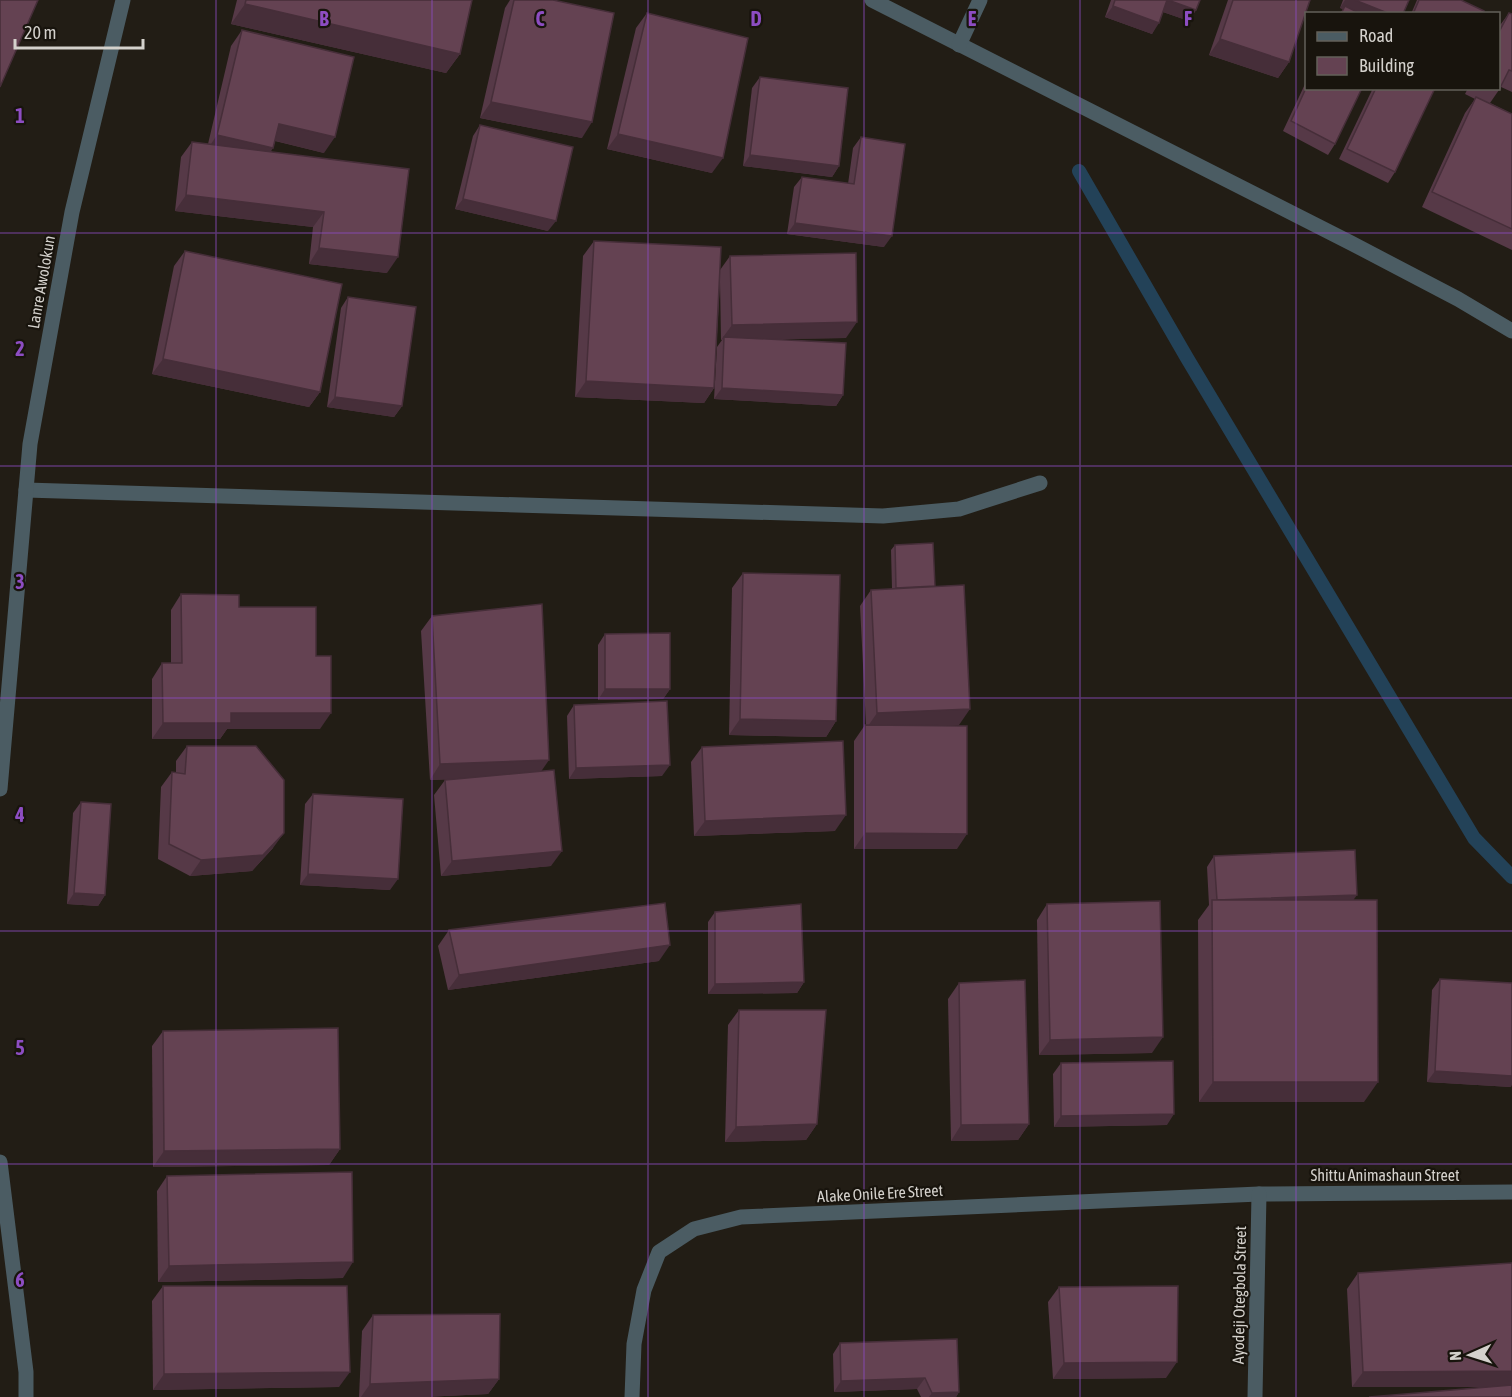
<svg xmlns="http://www.w3.org/2000/svg" width="1512" height="1397" viewBox="0 0 1512 1397" font-family="'Asap Condensed',sans-serif">
	<style>
		.lines { fill: none; stroke-linecap: round; stroke-linejoin: round }
		.stream { stroke: #234258; stroke-width: 14 }
		.minor { stroke: #4b5c63; stroke-width: 15 }
		.wall { fill: #563947 }
		.shaded-wall { fill: #462e39 }
		.building { fill: #644252; stroke: #462e39; stroke-width: 1.5 }
		.grid { fill: none; stroke: #8d4dc2; stroke-width: 1.5; stroke-opacity: 0.55 }
		.labels { text-anchor: middle; dominant-baseline: central; stroke-width: 4.5; stroke-linejoin: round; paint-order: stroke }
		.street-label { font-size: 16px; fill: #d4d1cc; stroke: #18140d }
		.grid-label { font-size: 20px; text-anchor: middle; font-weight: bold; fill: #8d4dc2; stroke: #18140d; stroke-width: 4.5; stroke-linejoin: round; paint-order: stroke }
	</style>
	<rect width="100%" height="100%" fill="#221d15"/>
	<g class="lines">
		<path class="stream" d="M 1079,171 L 1187,358 L 1474,838 L 1512,877"/>
		<g class="minor">
			<path d="M 872,0 L 1351,243 L 1458,299 L 1512,331"/>
			<path d="M 959,45 L 980,0"/>
			<path d="M 26,490 L 883,516 L 959,509 L 1040,483"/>
			<path d="M 0,789 L 30,444 L 72,212 L 123,0"/>
			<path d="M 0,1162 L 26,1372 L 26,1397"/>
			<path d="M 632,1397 L 634,1344 L 644,1290 L 659,1252 L 694,1229 L 741,1217 L 1259,1194 L 1512,1192"/>
			<path d="M 1255,1397 L 1259,1194"/>
		</g>
	</g>
	<g class="wall">
		<path d="M 237,0 L 472,0 L 460,54 L 446,73 L 231,24 Z"/>
		<path d="M 510,0 L 553,0 L 582,138 L 480,118 L 505,8 Z"/>
		<path d="M 1111,0 L 1200,0 L 1196,10 L 1189,21 L 1163,12 L 1152,34 L 1105,17 Z"/>
		<path d="M 1228,0 L 1310,0 L 1289,62 L 1278,78 L 1209,55 Z"/>
		<path d="M 1343,0 L 1409,0 L 1403,14 L 1340,14 L 1343,9 L 1340,8 Z"/>
		<path d="M 1417,0 L 1461,0 L 1483,14 L 1411,14 Z"/>
		<path d="M 1512,0 L 1512,92 L 1501,87 L 1490,103 L 1512,114 L 1512,250 L 1422,207 L 1465,113 L 1475,99 L 1465,94 L 1468,88 L 1498,88 L 1498,28 L 1509,13 L 1512,14 Z"/>
		<path d="M 647,13 L 712,173 L 607,149 L 636,28 Z"/>
		<path d="M 242,30 L 324,153 L 275,141 L 271,151 L 387,273 L 309,264 L 313,227 L 175,211 L 181,157 L 192,142 L 208,144 L 231,46 Z"/>
		<path d="M 760,77 L 839,166 L 832,177 L 743,166 L 752,88 Z"/>
		<path d="M 1306,82 L 1306,88 L 1335,144 L 1328,155 L 1283,131 Z"/>
		<path d="M 1373,88 L 1435,88 L 1395,172 L 1388,183 L 1339,159 Z"/>
		<path d="M 480,125 L 548,231 L 455,209 L 473,136 Z"/>
		<path d="M 861,137 L 884,247 L 787,234 L 794,187 L 802,177 L 848,184 L 853,148 Z"/>
		<path d="M 594,241 L 720,270 L 730,256 L 846,338 L 772,339 L 843,395 L 836,406 L 714,399 L 717,347 L 722,340 L 721,340 L 720,282 L 714,388 L 704,403 L 575,397 L 583,256 Z"/>
		<path d="M 185,251 L 320,392 L 309,407 L 152,374 L 174,266 Z"/>
		<path d="M 348,297 L 402,406 L 394,417 L 327,407 L 341,308 Z"/>
		<path d="M 895,545 L 935,587 L 959,725 L 941,726 L 957,849 L 854,849 L 854,741 L 865,725 L 866,725 L 860,606 L 871,590 L 892,589 L 891,550 Z"/>
		<path d="M 743,573 L 836,721 L 826,737 L 729,735 L 732,588 Z"/>
		<path d="M 181,594 L 239,607 L 316,656 L 320,729 L 227,729 L 220,739 L 152,739 L 152,679 L 162,663 L 171,663 L 171,610 Z"/>
		<path d="M 432,616 L 541,771 L 551,866 L 441,876 L 434,795 L 445,780 L 453,779 L 430,780 L 421,631 Z"/>
		<path d="M 605,634 L 670,689 L 663,699 L 598,700 L 598,645 Z"/>
		<path d="M 574,705 L 662,776 L 569,779 L 567,716 Z"/>
		<path d="M 187,746 L 273,848 L 252,871 L 190,876 L 158,859 L 161,787 L 172,772 L 176,772 L 176,761 Z"/>
		<path d="M 702,747 L 835,831 L 694,836 L 691,762 Z"/>
		<path d="M 313,794 L 390,890 L 300,885 L 305,804 Z"/>
		<path d="M 81,802 L 105,895 L 98,906 L 67,904 L 73,813 Z"/>
		<path d="M 1214,856 L 1353,900 L 1364,1102 L 1199,1102 L 1198,920 L 1209,905 L 1207,867 Z"/>
		<path d="M 1047,904 L 1152,1053 L 1039,1055 L 1037,920 Z"/>
		<path d="M 715,912 L 804,982 L 797,993 L 708,994 L 708,922 Z"/>
		<path d="M 449,930 L 659,961 L 448,990 L 438,946 Z"/>
		<path d="M 1440,979 L 1511,1087 L 1427,1082 L 1432,990 Z"/>
		<path d="M 959,983 L 1029,1124 L 1018,1140 L 951,1141 L 948,999 Z"/>
		<path d="M 739,1010 L 817,1124 L 806,1140 L 725,1142 L 728,1025 Z"/>
		<path d="M 163,1031 L 340,1149 L 329,1165 L 153,1167 L 152,1046 Z"/>
		<path d="M 1061,1063 L 1167,1125 L 1054,1127 L 1053,1074 Z"/>
		<path d="M 167,1176 L 343,1278 L 158,1282 L 157,1191 Z"/>
		<path d="M 1358,1273 L 1512,1397 L 1497,1387 L 1352,1387 L 1347,1289 Z"/>
		<path d="M 163,1286 L 339,1387 L 153,1390 L 152,1301 Z"/>
		<path d="M 1059,1287 L 1166,1378 L 1053,1379 L 1048,1302 Z"/>
		<path d="M 373,1315 L 499,1379 L 488,1394 L 423,1397 L 359,1397 L 362,1331 Z"/>
		<path d="M 840,1343 L 959,1392 L 956,1397 L 921,1397 L 917,1389 L 834,1392 L 833,1354 Z"/>
	</g>
	<g class="shaded-wall">
		<path d="M 1167,0 L 1196,10 L 1189,21 L 1160,11 Z"/>
		<path d="M 1345,0 L 1355,0 L 1390,14 L 1355,14 L 1345,6 L 1343,9 L 1340,8 Z"/>
		<path d="M 245,4 L 460,54 L 446,73 L 231,24 Z"/>
		<path d="M 1113,6 L 1159,23 L 1152,34 L 1105,17 Z"/>
		<path d="M 1220,39 L 1289,62 L 1278,78 L 1209,55 Z"/>
		<path d="M 491,102 L 592,122 L 582,138 L 480,118 Z"/>
		<path d="M 279,124 L 335,137 L 324,153 L 268,139 Z"/>
		<path d="M 618,134 L 723,158 L 712,173 L 607,149 Z"/>
		<path d="M 217,135 L 273,148 L 262,164 L 207,150 Z"/>
		<path d="M 750,155 L 839,166 L 832,177 L 743,166 Z"/>
		<path d="M 186,195 L 324,212 L 313,227 L 175,211 Z"/>
		<path d="M 463,199 L 556,221 L 548,231 L 455,209 Z"/>
		<path d="M 795,223 L 892,236 L 884,247 L 787,234 Z"/>
		<path d="M 319,248 L 398,257 L 387,273 L 309,264 Z"/>
		<path d="M 857,322 L 846,338 L 724,340 L 724,337 L 722,340 L 721,340 L 732,325 Z"/>
		<path d="M 163,359 L 320,392 L 309,407 L 152,374 Z"/>
		<path d="M 586,381 L 714,388 L 704,403 L 575,397 Z"/>
		<path d="M 722,388 L 843,395 L 836,406 L 714,399 Z"/>
		<path d="M 335,397 L 402,406 L 394,417 L 327,407 Z"/>
		<path d="M 605,689 L 670,689 L 663,699 L 598,700 Z"/>
		<path d="M 970,709 L 959,725 L 866,729 L 877,713 Z"/>
		<path d="M 231,713 L 331,713 L 320,729 L 227,729 L 220,739 L 152,739 L 163,723 Z"/>
		<path d="M 740,719 L 836,721 L 826,737 L 729,735 Z"/>
		<path d="M 549,760 L 538,776 L 430,780 L 440,764 Z"/>
		<path d="M 670,765 L 662,776 L 569,779 L 576,768 Z"/>
		<path d="M 846,815 L 835,831 L 694,836 L 705,821 Z"/>
		<path d="M 284,833 L 273,848 L 252,871 L 190,876 L 201,860 Z"/>
		<path d="M 865,833 L 967,834 L 957,849 L 854,849 Z"/>
		<path d="M 562,851 L 551,866 L 441,876 L 452,861 Z"/>
		<path d="M 308,874 L 398,879 L 390,890 L 300,885 Z"/>
		<path d="M 74,893 L 105,895 L 98,906 L 67,904 Z"/>
		<path d="M 1357,895 L 1349,906 L 1217,901 Z"/>
		<path d="M 670,945 L 659,961 L 448,990 L 459,975 Z"/>
		<path d="M 804,982 L 797,993 L 708,994 L 715,984 Z"/>
		<path d="M 1163,1037 L 1152,1053 L 1039,1055 L 1050,1040 Z"/>
		<path d="M 1435,1071 L 1512,1076 L 1512,1085 L 1511,1087 L 1427,1082 Z"/>
		<path d="M 1213,1082 L 1378,1082 L 1364,1102 L 1199,1102 Z"/>
		<path d="M 1174,1114 L 1167,1125 L 1054,1127 L 1061,1116 Z"/>
		<path d="M 817,1124 L 806,1140 L 725,1142 L 736,1127 Z"/>
		<path d="M 1029,1124 L 1018,1140 L 951,1141 L 961,1125 Z"/>
		<path d="M 340,1149 L 329,1165 L 153,1167 L 164,1151 Z"/>
		<path d="M 353,1262 L 343,1278 L 158,1282 L 169,1266 Z"/>
		<path d="M 1177,1362 L 1166,1378 L 1053,1379 L 1064,1363 Z"/>
		<path d="M 1512,1371 L 1512,1385 L 1511,1387 L 1352,1387 L 1363,1372 Z"/>
		<path d="M 350,1372 L 339,1387 L 153,1390 L 164,1374 Z"/>
		<path d="M 925,1378 L 917,1389 L 834,1392 L 841,1381 Z"/>
		<path d="M 499,1379 L 488,1394 L 423,1397 L 361,1397 L 370,1384 Z"/>
		<path d="M 959,1392 L 956,1397 L 929,1397 L 932,1393 Z"/>
	</g>
	<g class="building">
		<path d="M 0,0 L 38,0 L 0,87 Z"/>
		<path d="M 246,0 L 472,0 L 460,54 L 245,4 Z"/>
		<path d="M 514,0 L 553,0 L 614,13 L 592,122 L 491,102 Z"/>
		<path d="M 1115,0 L 1167,0 L 1159,23 L 1113,6 Z"/>
		<path d="M 1168,0 L 1200,0 L 1196,10 Z"/>
		<path d="M 1233,0 L 1310,0 L 1289,62 L 1220,39 Z"/>
		<path d="M 1355,0 L 1409,0 L 1403,14 L 1390,14 Z"/>
		<path d="M 1419,0 L 1461,0 L 1484,11 L 1483,14 L 1413,14 Z"/>
		<path d="M 1345,6 L 1361,14 L 1341,14 Z"/>
		<path d="M 647,13 L 748,38 L 723,158 L 618,134 Z"/>
		<path d="M 1509,13 L 1512,14 L 1512,71 L 1509,70 L 1499,90 L 1496,88 L 1498,88 L 1498,34 Z"/>
		<path d="M 242,30 L 354,57 L 335,137 L 279,124 L 273,148 L 217,135 Z"/>
		<path d="M 760,77 L 848,88 L 839,166 L 750,155 Z"/>
		<path d="M 1306,88 L 1362,88 L 1335,144 L 1291,121 Z"/>
		<path d="M 1376,88 L 1435,88 L 1395,172 L 1347,149 Z"/>
		<path d="M 1476,97 L 1512,114 L 1512,229 L 1432,192 Z"/>
		<path d="M 480,125 L 573,147 L 556,221 L 463,199 Z"/>
		<path d="M 861,137 L 905,144 L 892,236 L 795,223 L 802,177 L 854,184 Z"/>
		<path d="M 192,142 L 409,169 L 398,257 L 319,248 L 324,212 L 186,195 Z"/>
		<path d="M 594,241 L 721,247 L 714,388 L 586,381 Z"/>
		<path d="M 185,251 L 342,284 L 320,392 L 163,359 Z"/>
		<path d="M 856,253 L 857,322 L 732,325 L 730,256 Z"/>
		<path d="M 348,297 L 416,307 L 402,406 L 335,397 Z"/>
		<path d="M 724,337 L 846,343 L 843,395 L 722,388 Z"/>
		<path d="M 933,543 L 935,586 L 896,588 L 895,545 Z"/>
		<path d="M 743,573 L 840,575 L 836,721 L 740,719 Z"/>
		<path d="M 964,585 L 970,709 L 877,713 L 871,590 Z"/>
		<path d="M 181,594 L 239,595 L 239,607 L 316,607 L 316,656 L 331,656 L 331,713 L 231,713 L 231,723 L 163,723 L 162,663 L 182,663 Z"/>
		<path d="M 542,604 L 549,760 L 440,764 L 432,616 Z"/>
		<path d="M 670,633 L 670,689 L 605,689 L 605,634 Z"/>
		<path d="M 667,701 L 670,765 L 576,768 L 574,705 Z"/>
		<path d="M 865,725 L 967,726 L 967,834 L 865,833 Z"/>
		<path d="M 843,741 L 846,815 L 705,821 L 702,747 Z"/>
		<path d="M 187,746 L 256,746 L 284,780 L 284,833 L 263,855 L 201,860 L 169,844 L 172,772 L 185,774 Z"/>
		<path d="M 554,770 L 562,851 L 452,861 L 445,780 Z"/>
		<path d="M 313,794 L 403,799 L 398,879 L 308,874 Z"/>
		<path d="M 81,802 L 111,804 L 105,895 L 74,893 Z"/>
		<path d="M 1355,850 L 1357,895 L 1217,900 L 1214,856 Z"/>
		<path d="M 1212,900 L 1377,900 L 1378,1082 L 1213,1082 Z"/>
		<path d="M 1160,901 L 1163,1037 L 1050,1040 L 1047,904 Z"/>
		<path d="M 665,903 L 670,945 L 459,975 L 449,930 Z"/>
		<path d="M 801,904 L 804,982 L 715,984 L 715,912 Z"/>
		<path d="M 1440,979 L 1512,983 L 1512,1076 L 1435,1071 Z"/>
		<path d="M 1025,980 L 1029,1124 L 961,1125 L 959,983 Z"/>
		<path d="M 739,1010 L 826,1010 L 817,1124 L 736,1127 Z"/>
		<path d="M 338,1028 L 340,1149 L 164,1151 L 163,1031 Z"/>
		<path d="M 1173,1061 L 1174,1114 L 1061,1116 L 1061,1063 Z"/>
		<path d="M 352,1172 L 353,1262 L 169,1266 L 167,1176 Z"/>
		<path d="M 1512,1263 L 1512,1371 L 1363,1372 L 1358,1273 Z"/>
		<path d="M 163,1286 L 347,1286 L 350,1372 L 164,1374 Z"/>
		<path d="M 1178,1286 L 1177,1362 L 1064,1363 L 1059,1287 Z"/>
		<path d="M 500,1314 L 499,1379 L 370,1384 L 373,1315 Z"/>
		<path d="M 957,1339 L 959,1392 L 932,1393 L 925,1378 L 841,1381 L 840,1343 Z"/>
		<path d="M 1512,1385 L 1512,1397 L 1369,1397 Z"/>
	</g>
	<path class="grid" d="M 216,0 L 216,1397M 432,0 L 432,1397M 648,0 L 648,1397M 864,0 L 864,1397M 1080,0 L 1080,1397M 1296,0 L 1296,1397M 0,233 L 1512,233M 0,466 L 1512,466M 0,698 L 1512,698M 0,931 L 1512,931M 0,1164 L 1512,1164"/>
	<g class="labels">
		<g class="street-label">
			<text transform="translate(41 282) rotate(-80)">Lanre Awolokun</text>
			<text x="1385" y="1175">Shittu Animashaun Street</text>
			<text transform="translate(880 1193) rotate(-3)">Alake Onile Ere Street</text>
			<text transform="translate(1239 1295) rotate(-89)">Ayodeji Otegbola Street</text>
		</g>
	</g>
	<g class="grid-label">
		<text x="324" y="26">B</text>
		<text x="540" y="26">C</text>
		<text x="756" y="26">D</text>
		<text x="972" y="26">E</text>
		<text x="1188" y="26">F</text>
		<text x="20" y="123">1</text>
		<text x="20" y="356">2</text>
		<text x="20" y="589">3</text>
		<text x="20" y="822">4</text>
		<text x="20" y="1055">5</text>
		<text x="20" y="1287">6</text>
	</g>
	<rect x="1305" y="12" width="195" height="78" fill="#18140d" stroke="#636059" stroke-width="1.5"/>
	<rect x="1317" y="32" width="30" height="9" fill="#4b5c63" stroke="#636059" stroke-width="1.5"/>
	<text x="1359" y="42" font-size="18" fill="#d4d1cc">Road</text>
	<rect x="1317" y="57" width="30" height="18" fill="#644252" stroke="#636059" stroke-width="1.5"/>
	<text x="1359" y="72" font-size="18" fill="#d4d1cc">Building</text>
	<g transform="translate(1470 1355) rotate(267)" stroke="#18140d" stroke-width="4.5" paint-order="stroke">
	<path d="M0-4.5L10 22L0 15L-10 22Z" fill="#d4d1cc"/>
	<text y="-9" font-size="16" font-weight="bold" text-anchor="middle" fill="#d4d1cc">N</text>
	</g>
	<path d="M15 39v9h128v-9" fill="none" stroke="#d4d1cc" stroke-width="3"/>
	<text x="24" y="39" font-size="18" fill="#d4d1cc" stroke="#18140d" stroke-width="4.5" paint-order="stroke">20 m</text>
</svg>
